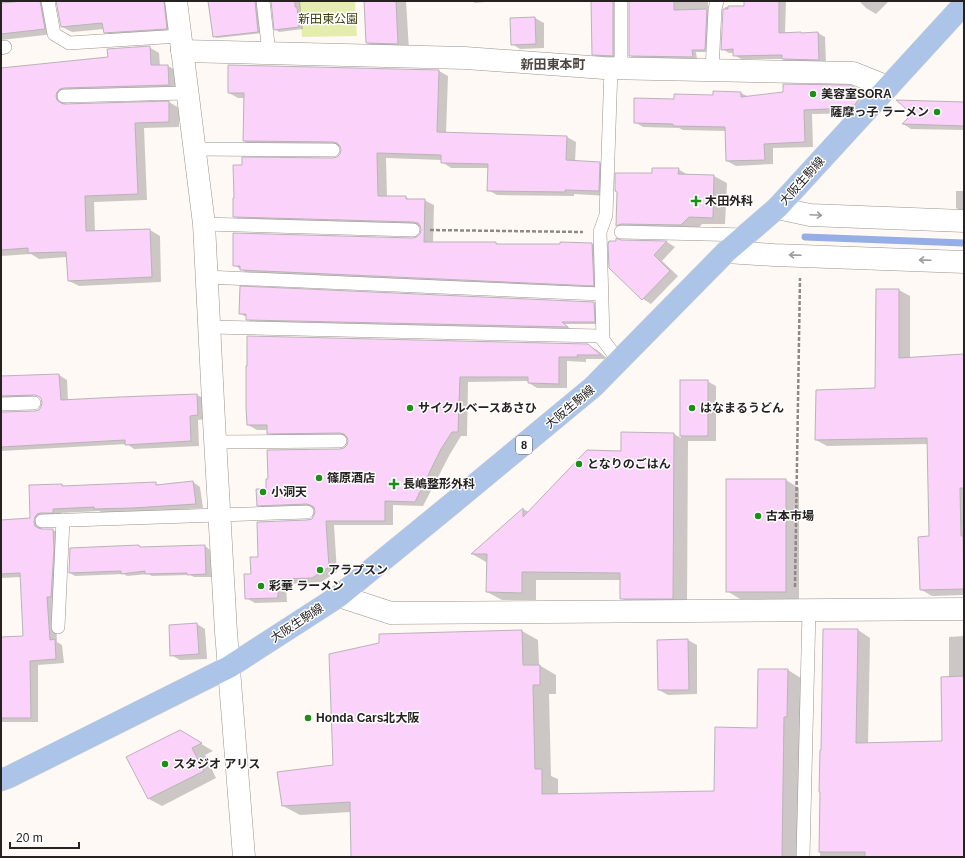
<svg xmlns="http://www.w3.org/2000/svg" width="965" height="858" viewBox="0 0 965 858" font-family="Helvetica,'Noto Sans JP',sans-serif">
	<style>
		.green { fill: #e5edae }
		.shadow { fill: #0003 }
		.lines { fill: none; stroke-linecap: round; stroke-linejoin: round }
		.stream { stroke: #95afe6; stroke-width: 7 }
		.building { fill: #fbd2f9; stroke: #b9b3b9 }
		.service-casing { stroke: #9a938f; stroke-width: 14 }
		.minor-casing { stroke: #9a938f; stroke-width: 23 }
		.tertiary-casing { stroke: #9a938f; stroke-width: 23 }
		.primary-casing { stroke: #d8d7d7; stroke-width: 23 }
		.path { stroke: #8e8987; stroke-width: 2.5; stroke-dasharray: 4 2; stroke-linecap: butt }
		.service { stroke: #fff; stroke-width: 13 }
		.minor { stroke: #fff; stroke-width: 22 }
		.tertiary { stroke: #fff; stroke-width: 22 }
		.primary { stroke: #abc4e8; stroke-width: 22 }
		.oneway { stroke: #9d9c9b }
		.poi-dot { fill: #1c8f18; stroke: #fff; stroke-width: 1.5 }
		.labels { text-anchor: middle; dominant-baseline: central; stroke-width: 3; stroke-linejoin: round; paint-order: stroke }
		.shield { fill: #fff; stroke: #666464; stroke-width: 1 }
		.shield-label { font-size: 11px; font-weight: bold; fill: #252221 }
		.park-label { font-size: 12px; fill: #3b3f0e; stroke: #fff }
		.poi-label { font-size: 12px; font-weight: bold; fill: #252221; stroke: #fff; text-anchor: start }
		.street-label { font-size: 12px; fill: #252221; stroke: #fff }
		.neighbourhood-label { font-size: 13px; font-weight: bold; fill: #4c4542; stroke: #fff }
	</style>
	<rect width="100%" height="100%" fill="#fff9f5"/>
	<path class="green" d="M 299,1 L 355,1 L 357,36 L 302,37 Z"/>
	<g class="shadow">
		<path d="M 19,1 L 52,1 L 54,34 L 1,40 L 1,4 L 19,2 Z"/>
		<path d="M 57,1 L 175,1 L 176,34 L 115,38 L 105,32 L 104,29 L 72,32 L 62,27 Z"/>
		<path d="M 207,1 L 259,1 L 262,33 L 217,38 L 213,36 L 209,4 L 208,3 Z"/>
		<path d="M 272,1 L 300,1 L 303,29 L 279,32 L 275,29 Z"/>
		<path d="M 365,1 L 406,1 L 409,50 L 378,49 L 366,42 Z"/>
		<path d="M 472,1 L 496,1 L 475,3 Z"/>
		<path d="M 592,1 L 618,1 L 617,58 L 598,57 L 593,54 Z"/>
		<path d="M 630,1 L 708,1 L 708,8 L 711,10 L 709,52 L 696,52 L 697,59 L 634,58 L 630,55 Z"/>
		<path d="M 745,1 L 786,1 L 785,33 L 801,33 L 804,34 L 818,33 L 825,37 L 826,63 L 790,63 L 783,59 L 741,59 L 734,55 L 734,53 L 729,53 L 722,49 L 725,7 L 745,7 Z"/>
		<path d="M 859,1 L 889,1 L 876,14 L 866,8 Z"/>
		<path d="M 535,18 L 544,23 L 544,48 L 520,49 L 512,44 L 511,19 Z"/>
		<path d="M 149,47 L 159,53 L 160,66 L 168,66 L 178,71 L 178,91 L 66,102 L 66,105 L 169,102 L 179,108 L 179,127 L 144,128 L 147,200 L 94,202 L 95,232 L 150,230 L 160,236 L 161,282 L 79,286 L 69,281 L 67,257 L 39,259 L 31,254 L 1,256 L 1,69 L 109,58 Z"/>
		<path d="M 439,71 L 448,76 L 446,134 L 567,137 L 576,142 L 575,162 L 600,163 L 609,168 L 608,196 L 574,194 L 574,196 L 497,195 L 488,190 L 489,168 L 451,168 L 442,162 L 442,160 L 386,158 L 387,197 L 406,197 L 410,200 L 424,200 L 434,205 L 433,243 L 496,243 L 499,245 L 592,244 L 601,249 L 602,290 L 250,275 L 234,265 L 413,239 L 420,235 L 422,230 L 421,227 L 243,222 L 234,216 L 337,158 L 341,155 L 342,150 L 341,147 L 253,146 L 244,141 L 245,98 L 238,98 L 229,93 Z"/>
		<path d="M 856,89 L 865,94 L 865,107 L 860,113 L 812,114 L 813,147 L 773,148 L 773,164 L 736,166 L 727,161 L 726,131 L 683,130 L 679,128 L 643,127 L 635,122 L 675,100 L 741,93 L 749,97 Z"/>
		<path d="M 964,103 L 964,130 L 911,129 L 903,124 Z"/>
		<path d="M 678,169 L 688,175 L 714,176 L 727,183 L 725,224 L 702,224 L 695,232 L 630,233 L 617,225 L 653,174 Z"/>
		<path d="M 956,191 L 964,191 L 964,210 L 960,210 L 956,208 Z"/>
		<path d="M 621,241 L 667,242 L 675,247 L 662,261 L 678,276 L 651,304 L 643,299 Z"/>
		<path d="M 899,290 L 910,296 L 910,358 L 964,355 L 964,339 L 964,595 L 932,596 L 920,589 L 930,537 L 928,444 L 827,446 L 816,440 L 876,389 Z"/>
		<path d="M 594,303 L 598,305 L 599,324 L 564,324 L 571,329 L 252,322 L 247,319 L 247,316 L 244,316 L 240,313 Z"/>
		<path d="M 588,345 L 597,350 L 608,359 L 586,359 L 586,362 L 567,361 L 567,388 L 537,388 L 529,383 L 529,381 L 468,382 L 467,436 L 461,436 L 450,454 L 423,506 L 393,505 L 393,525 L 334,525 L 337,572 L 321,582 L 286,584 L 287,602 L 255,603 L 246,598 L 252,575 L 260,557 L 307,521 L 312,519 L 315,516 L 315,509 L 266,510 L 258,505 L 267,490 L 269,480 L 345,449 L 348,445 L 349,441 L 348,438 L 277,438 L 268,433 L 268,430 L 257,430 L 248,425 Z"/>
		<path d="M 59,375 L 67,380 L 68,401 L 197,395 L 205,399 L 205,419 L 198,420 L 199,446 L 134,449 L 127,444 L 1,451 L 1,411 L 2,413 L 35,412 L 39,410 L 42,407 L 43,402 L 42,398 L 30,392 L 29,393 L 39,399 L 1,408 L 1,377 Z"/>
		<path d="M 681,381 L 707,381 L 716,386 L 716,441 L 688,441 L 687,606 L 635,606 L 621,598 L 621,580 L 536,580 L 536,600 L 502,600 L 487,592 L 488,562 L 486,562 L 472,554 L 523,509 L 529,512 L 622,452 L 674,434 L 681,438 Z"/>
		<path d="M 786,480 L 799,488 L 799,599 L 740,599 L 727,591 Z"/>
		<path d="M 193,482 L 200,487 L 203,508 L 141,512 L 102,513 L 99,511 L 60,513 L 60,516 L 41,526 L 42,530 L 53,530 L 60,534 L 55,601 L 57,642 L 62,645 L 64,663 L 38,665 L 38,722 L 1,722 L 1,638 L 24,637 L 21,577 L 1,578 L 1,521 L 31,519 L 62,485 L 65,487 L 155,483 L 159,486 Z"/>
		<path d="M 139,546 L 141,548 L 205,546 L 210,550 L 212,577 L 194,577 L 190,575 L 152,576 L 148,574 L 127,576 L 124,574 L 75,576 L 70,573 Z"/>
		<path d="M 197,624 L 205,629 L 207,659 L 180,660 L 171,655 Z"/>
		<path d="M 858,630 L 870,638 L 868,744 L 943,742 L 949,678 L 949,637 L 964,636 L 964,857 L 820,857 L 821,792 Z"/>
		<path d="M 522,631 L 538,640 L 539,665 L 556,675 L 556,694 L 549,694 L 551,776 L 558,779 L 558,795 L 715,792 L 758,729 L 788,670 L 804,680 L 798,857 L 352,857 L 351,812 L 300,815 L 283,806 L 335,766 Z"/>
		<path d="M 688,640 L 697,645 L 697,694 L 668,695 L 659,690 Z"/>
		<path d="M 180,731 L 213,751 L 205,755 L 216,778 L 162,806 L 149,799 Z"/>
	</g>
	<g class="lines">
		<path class="stream" d="M 805,237 L 964,243"/>
	</g>
	<g class="building">
		<path d="M 24,1 L 40,1 L 45,29 L 1,34 L 1,3 Z"/>
		<path d="M 56,1 L 164,1 L 167,29 L 104,33 L 102,23 L 61,27 Z"/>
		<path d="M 208,1 L 255,1 L 258,32 L 213,37 Z"/>
		<path d="M 271,1 L 295,1 L 295,7 L 297,7 L 299,27 L 274,30 Z"/>
		<path d="M 364,1 L 396,1 L 398,44 L 366,43 Z"/>
		<path d="M 591,1 L 613,1 L 613,56 L 592,55 Z"/>
		<path d="M 629,1 L 674,1 L 674,10 L 707,9 L 705,50 L 692,50 L 693,57 L 629,56 Z"/>
		<path d="M 744,1 L 779,1 L 779,33 L 801,32 L 801,33 L 818,32 L 819,60 L 782,59 L 782,55 L 733,56 L 733,49 L 721,50 L 723,9 L 728,9 L 728,6 L 744,6 Z"/>
		<path d="M 535,17 L 536,44 L 511,45 L 510,18 Z"/>
		<path d="M 150,46 L 151,65 L 168,65 L 169,85 L 64,88 L 60,89 L 57,92 L 56,96 L 57,100 L 61,103 L 64,104 L 169,101 L 169,122 L 135,123 L 138,194 L 85,196 L 86,231 L 150,229 L 152,277 L 68,281 L 66,252 L 28,253 L 28,248 L 1,250 L 1,68 L 108,57 L 107,49 Z"/>
		<path d="M 228,65 L 439,70 L 437,132 L 567,136 L 566,160 L 600,162 L 599,191 L 565,190 L 565,192 L 487,191 L 488,164 L 441,163 L 441,155 L 377,153 L 378,196 L 406,196 L 406,199 L 425,199 L 424,242 L 496,242 L 496,244 L 560,244 L 560,242 L 592,243 L 594,286 L 240,270 L 240,266 L 233,266 L 233,233 L 413,238 L 416,237 L 420,234 L 421,230 L 420,226 L 418,223 L 413,222 L 233,217 L 233,198 L 234,198 L 233,165 L 242,165 L 242,157 L 333,158 L 337,157 L 340,154 L 341,150 L 340,146 L 337,143 L 333,142 L 243,141 L 244,93 L 228,93 Z"/>
		<path d="M 783,84 L 850,85 L 856,88 L 857,102 L 852,108 L 804,110 L 805,142 L 764,144 L 765,160 L 726,161 L 725,127 L 673,126 L 673,124 L 634,123 L 634,98 L 674,99 L 674,94 L 713,95 L 713,91 L 741,92 L 741,97 L 783,92 Z"/>
		<path d="M 896,100 L 964,102 L 964,126 L 902,124 L 912,114 Z"/>
		<path d="M 652,168 L 679,168 L 678,174 L 714,175 L 713,218 L 689,217 L 681,225 L 621,224 L 616,226 L 617,192 L 615,191 L 615,173 L 652,173 Z"/>
		<path d="M 616,238 L 621,240 L 667,241 L 654,255 L 670,271 L 642,300 L 609,268 L 608,244 L 609,241 L 616,241 Z"/>
		<path d="M 240,286 L 594,302 L 595,322 L 562,322 L 568,327 L 246,320 L 246,314 L 239,314 Z"/>
		<path d="M 876,289 L 899,289 L 899,358 L 964,354 L 964,488 L 960,488 L 961,536 L 963,536 L 964,589 L 920,590 L 918,537 L 929,536 L 927,438 L 815,440 L 816,390 L 875,388 Z"/>
		<path d="M 247,336 L 588,344 L 601,355 L 577,355 L 578,357 L 559,357 L 559,384 L 528,383 L 528,377 L 460,377 L 458,432 L 452,432 L 441,449 L 415,502 L 385,501 L 385,521 L 326,521 L 329,567 L 312,578 L 278,579 L 278,598 L 245,599 L 244,574 L 251,574 L 250,557 L 258,557 L 257,522 L 307,520 L 312,519 L 314,515 L 315,512 L 314,507 L 310,505 L 307,504 L 257,506 L 256,489 L 266,489 L 266,479 L 268,479 L 267,450 L 340,449 L 344,448 L 347,445 L 348,441 L 347,437 L 344,434 L 340,433 L 267,434 L 267,425 L 247,425 L 246,407 L 246,366 L 247,366 Z"/>
		<path d="M 59,374 L 61,400 L 119,397 L 197,394 L 198,415 L 190,416 L 191,441 L 125,445 L 125,440 L 1,447 L 1,412 L 35,411 L 39,410 L 41,407 L 42,403 L 41,398 L 38,396 L 34,395 L 1,396 L 1,376 Z"/>
		<rect x="680" y="380" width="28" height="56"/>
		<path d="M 621,432 L 674,433 L 673,599 L 620,599 L 620,573 L 522,572 L 522,593 L 486,592 L 487,554 L 471,554 L 523,508 L 523,517 L 587,450 L 621,451 Z"/>
		<rect x="726" y="479" width="60" height="113"/>
		<path d="M 193,481 L 196,504 L 133,508 L 94,509 L 94,507 L 53,509 L 53,513 L 41,513 L 37,514 L 35,517 L 34,522 L 35,526 L 38,528 L 42,529 L 53,529 L 54,549 L 51,597 L 47,597 L 50,640 L 55,639 L 56,659 L 30,661 L 31,718 L 1,718 L 1,637 L 23,636 L 20,573 L 1,574 L 1,520 L 30,518 L 29,485 L 62,484 L 62,486 L 156,482 L 156,485 Z"/>
		<path d="M 139,545 L 140,547 L 205,545 L 206,574 L 187,575 L 187,573 L 145,574 L 145,571 L 121,574 L 121,571 L 69,573 L 70,548 Z"/>
		<path d="M 197,623 L 199,654 L 170,656 L 169,625 Z"/>
		<path d="M 823,629 L 858,629 L 856,743 L 942,741 L 941,677 L 964,676 L 964,857 L 865,857 L 865,852 L 819,852 L 820,792 L 819,792 L 820,750 L 821,750 Z"/>
		<path d="M 522,630 L 523,665 L 540,665 L 540,685 L 533,685 L 535,769 L 542,769 L 542,794 L 714,791 L 715,727 L 757,728 L 758,669 L 788,669 L 787,717 L 784,717 L 782,857 L 351,857 L 350,802 L 282,806 L 277,772 L 333,765 L 329,654 L 379,643 L 379,634 Z"/>
		<path d="M 688,639 L 689,690 L 658,690 L 657,640 Z"/>
		<path d="M 180,730 L 202,743 L 192,748 L 204,771 L 148,799 L 126,757 Z"/>
	</g>
	<g class="lines">
		<g class="service-casing">
			<g id="service">
				<path d="M 48,1 L 54,34 L 69,43 L 180,36"/>
				<path d="M 263,1 L 269,53"/>
				<path d="M 621,1 L 621,68"/>
				<path d="M 1,48 L 5,47"/>
				<path d="M 712,70 L 715,9 L 717,1"/>
				<path d="M 64,96 L 187,93"/>
				<path d="M 194,149 L 333,150"/>
				<path d="M 204,224 L 413,230"/>
				<path d="M 621,232 L 747,235"/>
				<path d="M 206,277 L 601,294"/>
				<path d="M 209,327 L 600,336 L 619,361"/>
				<path d="M 603,339 L 600,232 L 606,215 L 611,68"/>
				<path d="M 1,404 L 34,403"/>
				<path d="M 215,442 L 340,441"/>
				<path d="M 42,521 L 307,512"/>
				<path d="M 58,627 L 63,520"/>
				<path d="M 803,857 L 809,610"/>
			</g>
		</g>
		<g class="minor-casing">
			<g id="minor">
				<path d="M 182,51 L 465,58 L 604,68 L 853,73 L 888,87"/>
				<path d="M 777,208 L 810,215 L 964,221"/>
				<path d="M 726,252 L 774,255 L 964,262"/>
				<path d="M 339,596 L 391,613 L 964,609"/>
			</g>
		</g>
		<g class="tertiary-casing">
			<path id="tertiary" d="M 176,1 L 204,224 L 214,421 L 226,632 L 244,857"/>
		</g>
		<g class="primary-casing">
			<path id="primary" d="M 1,780 L 9,777 L 229,667 L 339,596 L 454,502 L 593,387 L 726,252 L 777,208 L 888,87 L 964,4"/>
		</g>
		<g class="path">
			<path d="M 430,230 L 583,232"/>
			<path d="M 795,587 L 800,278"/>
		</g>
		<use href="#service" class="service"/>
		<use href="#minor" class="minor"/>
		<use href="#tertiary" class="tertiary"/>
		<use href="#primary" class="primary"/>
	</g>
	<defs><path id="oneway-shaft" d="M-6 0H5M1.5-3L5.5 0L1.5 3" fill="none" stroke-width="1.6" stroke-linecap="round" stroke-linejoin="round"/></defs>
	<g class="oneway">
		<use href="#oneway-shaft" transform="translate(816 215) rotate(3)"/>
		<use href="#oneway-shaft" transform="translate(795 255) rotate(-178)"/>
		<use href="#oneway-shaft" transform="translate(925 260) rotate(-178)"/>
	</g>
	<g class="poi-dot">
		<circle cx="813" cy="94" r="4"/>
		<circle cx="937" cy="112" r="4"/>
		<path d="M694 195h4v4h4v4h-4v4h-4v-4h-4v-4h4z"/>
		<circle cx="410" cy="408" r="4"/>
		<circle cx="692" cy="408" r="4"/>
		<circle cx="579" cy="464" r="4"/>
		<circle cx="319" cy="478" r="4"/>
		<path d="M392 478h4v4h4v4h-4v4h-4v-4h-4v-4h4z"/>
		<circle cx="263" cy="492" r="4"/>
		<circle cx="758" cy="516" r="4"/>
		<circle cx="320" cy="570" r="4"/>
		<circle cx="261" cy="586" r="4"/>
		<circle cx="308" cy="718" r="4"/>
		<circle cx="165" cy="764" r="4"/>
	</g>
	<g class="labels">
		<rect class="shield" x="516" y="436" width="16" height="18" rx="3"/>
		<g class="shield-label">
			<text x="524" y="445">8</text>
		</g>
		<g class="park-label">
			<text x="328" y="19">新田東公園</text>
		</g>
		<g class="poi-label">
			<text x="821" y="94">美容室SORA</text>
			<text x="929" y="112" text-anchor="end">薩摩っ子 ラーメン</text>
			<text x="705" y="201">木田外科</text>
			<text x="418" y="408">サイクルベースあさひ</text>
			<text x="700" y="408">はなまるうどん</text>
			<text x="587" y="464">となりのごはん</text>
			<text x="327" y="478">篠原酒店</text>
			<text x="403" y="484">長嶋整形外科</text>
			<text x="271" y="492">小洞天</text>
			<text x="766" y="516">古本市場</text>
			<text x="328" y="570">アラプスン</text>
			<text x="269" y="586">彩華 ラーメン</text>
			<text x="316" y="718">Honda Cars北大阪</text>
			<text x="173" y="764">スタジオ アリス</text>
		</g>
		<g class="street-label">
			<text transform="translate(802 181) rotate(-48)">大阪生駒線</text>
			<text transform="translate(570 407) rotate(-40)">大阪生駒線</text>
			<text transform="translate(297 623) rotate(-33)">大阪生駒線</text>
		</g>
		<g class="neighbourhood-label">
			<text x="553" y="64">新田東本町</text>
		</g>
	</g>
	<rect width="965" height="858" fill="none" stroke="#252221" stroke-width="4"/>
	<path d="M10 842v6h69v-6" fill="none" stroke="#252221" stroke-width="2"/>
	<text x="16" y="842" font-size="12" fill="#252221" stroke="#ffffff" stroke-width="3" paint-order="stroke">20 m</text>
</svg>
